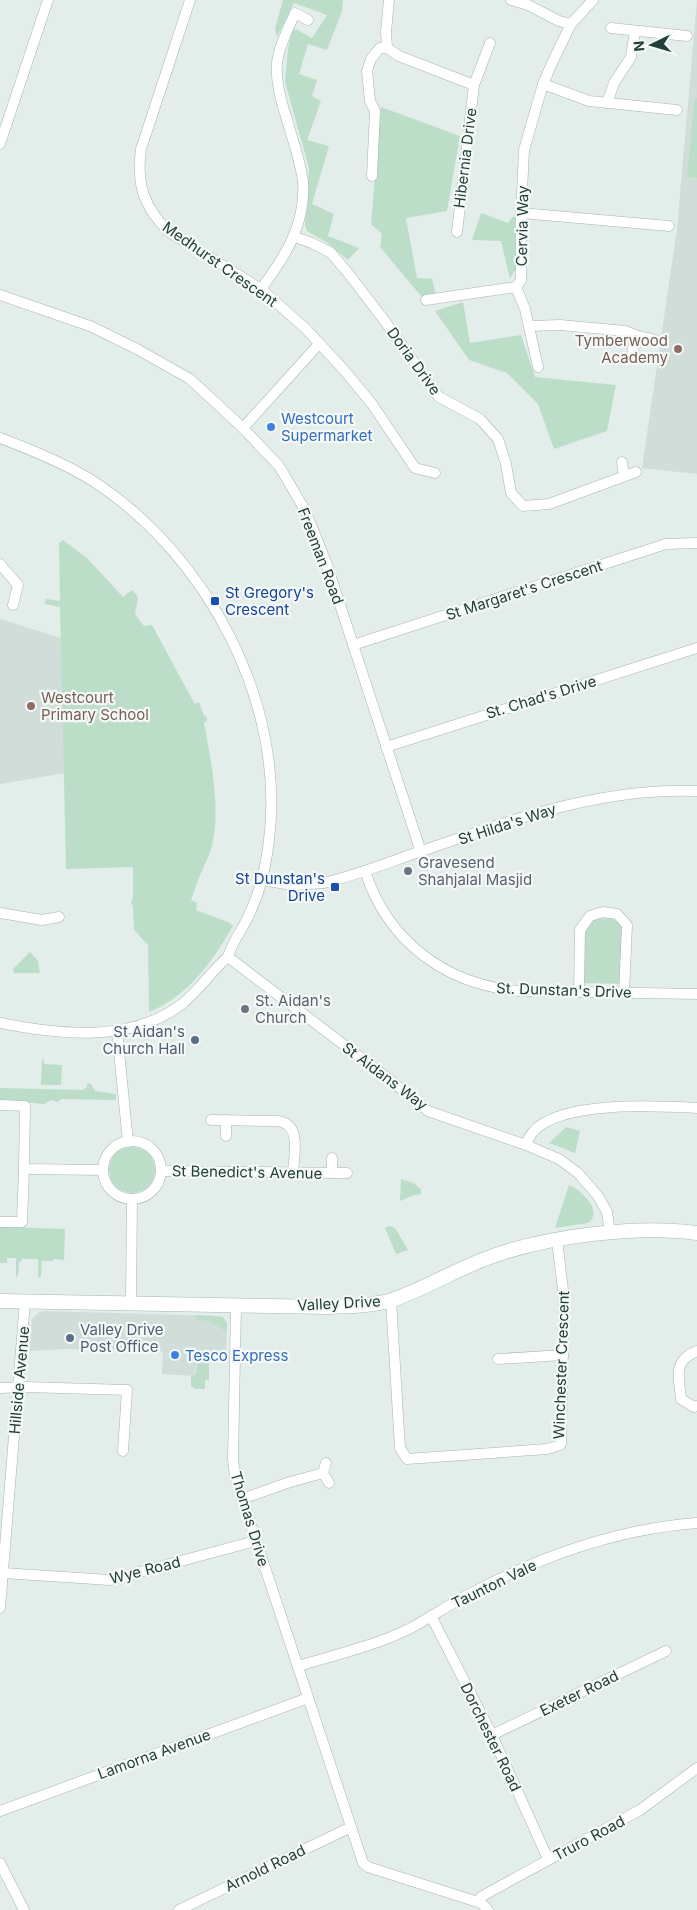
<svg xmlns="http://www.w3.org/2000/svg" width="697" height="1910" viewBox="0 0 697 1910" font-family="Inter,sans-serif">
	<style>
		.built { fill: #d1ddd9 }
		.green { fill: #bcdec9 }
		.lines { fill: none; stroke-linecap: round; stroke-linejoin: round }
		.street-casing { stroke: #a6b5b2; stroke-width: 11 }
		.secondary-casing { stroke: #a2b9b3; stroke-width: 15 }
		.street { stroke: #fff; stroke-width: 10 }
		.secondary { stroke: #fff; stroke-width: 14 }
		.education-dot { fill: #8d6e63; stroke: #f4f9f7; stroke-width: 2 }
		.shop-dot { fill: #3f7fe0; stroke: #f4f9f7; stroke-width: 2 }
		.transit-dot { fill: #1a4fb4; stroke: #f4f9f7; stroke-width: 2 }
		.worship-dot { fill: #6b7280; stroke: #f4f9f7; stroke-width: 2 }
		.service-dot { fill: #5c6f8a; stroke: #f4f9f7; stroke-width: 2 }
		.labels { text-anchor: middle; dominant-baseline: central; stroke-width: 4.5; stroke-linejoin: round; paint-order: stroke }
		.street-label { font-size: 15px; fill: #233f3a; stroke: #f4f9f7 }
		.education-label { font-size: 15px; fill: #785e54; stroke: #f4f9f7; text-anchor: end }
		.shop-label { font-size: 15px; fill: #366cbe; stroke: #f4f9f7; text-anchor: start }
		.transit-label { font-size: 15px; fill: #164399; stroke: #f4f9f7; text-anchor: start }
		.worship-label { font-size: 15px; fill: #5b616d; stroke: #f4f9f7; text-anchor: start }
		.service-label { font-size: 15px; fill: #4e5e75; stroke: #f4f9f7; text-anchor: end }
	</style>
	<rect width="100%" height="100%" fill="#e3edea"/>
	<g class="built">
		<path d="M 697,0 L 697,474 L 642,468 L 677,229 Z"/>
		<path d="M 0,619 L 61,638 L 65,773 L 0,784 Z"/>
		<path d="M 43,1311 L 220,1316 L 224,1318 L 227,1326 L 226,1355 L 197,1356 L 195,1376 L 162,1374 L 163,1353 L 160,1350 L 66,1349 L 30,1351 L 29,1345 L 32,1319 L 38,1313 Z"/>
	</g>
	<g class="green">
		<path d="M 283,0 L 343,0 L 342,11 L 327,50 L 308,44 L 299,74 L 317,80 L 312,96 L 321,101 L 307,140 L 329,146 L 312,204 L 334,214 L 328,236 L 359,248 L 348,260 L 326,242 L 307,231 L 305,226 L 309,168 L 285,82 L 288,49 L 292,31 L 296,29 L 312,38 L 327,15 L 294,3 L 277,37 L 275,29 Z"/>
		<path d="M 695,98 L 697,98 L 697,178 L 687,177 Z"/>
		<path d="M 381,107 L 460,136 L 447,211 L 406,218 L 417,278 L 432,279 L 436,295 L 422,297 L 380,247 L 382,234 L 371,224 Z"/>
		<path d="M 481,213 L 508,223 L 515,214 L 516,268 L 510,279 L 501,241 L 472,240 Z"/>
		<path d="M 463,302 L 470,343 L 521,335 L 535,377 L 616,385 L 607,431 L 554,449 L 538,404 L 507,373 L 469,360 L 435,311 Z"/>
		<path d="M 63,540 L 87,558 L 123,597 L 132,590 L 138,597 L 135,614 L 144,626 L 152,625 L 192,699 L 195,704 L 199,702 L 204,716 L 206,716 L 207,720 L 204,723 C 211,760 221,809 212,846 C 210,855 205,863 202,871 C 197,880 195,890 191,900 L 197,903 L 196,910 L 230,923 L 233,926 C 214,959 188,997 149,1012 L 148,945 L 134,930 L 133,907 L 131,902 L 133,897 L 133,867 L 66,869 L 60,607 L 45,604 L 46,599 L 60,601 L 59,543 Z"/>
		<path d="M 593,918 L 615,919 L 623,927 L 623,984 L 584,983 C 584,961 579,936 593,918 Z"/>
		<path d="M 30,952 L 38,961 L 40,973 L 14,973 L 13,969 Z"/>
		<path d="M 42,1059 L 44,1060 L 44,1064 L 62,1065 L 61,1085 L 41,1085 Z"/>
		<path d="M 88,1083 L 91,1084 L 95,1091 L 116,1094 L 116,1100 L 62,1099 L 57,1102 L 51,1100 L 44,1104 L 0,1100 L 0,1088 L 82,1090 L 86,1088 Z"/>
		<path d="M 566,1127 L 580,1131 L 575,1153 L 549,1143 Z"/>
		<circle cx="132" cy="1170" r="23"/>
		<path d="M 401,1179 L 413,1183 L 421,1189 L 421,1194 L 414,1195 L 400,1201 Z"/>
		<path d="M 569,1185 C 581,1190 604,1211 588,1223 L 555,1228 Z"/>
		<path d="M 390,1226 L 395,1228 L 408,1250 L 396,1254 L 385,1228 Z"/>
		<path d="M 0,1227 L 65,1229 L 64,1260 L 53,1259 L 53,1261 L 42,1261 L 41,1277 L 38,1277 L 38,1259 L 22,1259 L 21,1262 L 19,1262 L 18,1276 L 16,1277 L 16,1258 L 7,1258 L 7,1263 L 0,1263 Z"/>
		<path d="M 195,1315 L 223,1317 L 227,1323 L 227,1332 L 209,1321 L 198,1320 Z"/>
		<path d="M 197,1356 L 209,1356 L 209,1380 L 205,1380 L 205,1389 L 195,1389 L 191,1386 L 191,1376 L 196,1374 Z"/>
	</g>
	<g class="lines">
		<g class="street-casing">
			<g id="street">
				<path d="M 190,0 L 141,149 C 136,185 144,207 169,232 L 261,289 L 306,329 L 344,370 L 372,404 L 415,468 L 435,473"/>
				<path d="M 389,0 L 386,32 L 387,48 L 399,56 L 474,85"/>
				<path d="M 511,0 L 528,5 L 559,21 L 571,24"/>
				<path d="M 611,28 L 687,36"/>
				<path d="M 543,84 L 589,101 L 677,110"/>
				<path d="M 607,103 L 614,83 L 631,57 L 635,31"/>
				<path d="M 0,144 L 48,0"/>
				<path d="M 372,176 L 375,111 L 370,101 L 367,71 L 371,59 L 380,48 L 387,48"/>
				<path d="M 521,213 L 669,226"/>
				<path d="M 457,232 L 474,85 L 490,43"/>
				<path d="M 295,237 L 312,243 L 331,253 L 348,273 L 384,320 L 439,397 L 480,419 L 498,439 L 506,464 L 511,493 L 523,506 L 549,504 L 636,472"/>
				<path d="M 261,289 C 285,257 306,224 303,182 C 301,165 295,147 290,130 C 284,109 275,86 277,63 C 279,46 288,29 295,13 L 308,20"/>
				<path d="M 0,295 L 90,326 L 137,349 L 190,379 L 243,428 L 279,466 L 305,510 L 326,562 L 421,852"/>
				<path d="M 426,300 L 516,287"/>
				<path d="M 529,326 L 560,325 L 626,331 L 635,335 L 632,356"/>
				<path d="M 635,335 L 656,340"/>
				<path d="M 538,367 L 525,309 L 516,287 L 521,280 L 521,213 L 524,150 L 543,84 L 552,63 L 571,24 L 593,0"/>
				<path d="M 243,428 L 319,344"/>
				<path d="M 0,438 C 32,450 64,463 93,481 C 207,555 286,703 269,840 C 266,866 260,893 248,917 C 242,930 232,942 228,957"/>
				<path d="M 622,462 L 624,476"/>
				<path d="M 0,564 L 18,585 L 13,605"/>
				<path d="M 353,645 L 666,544 L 697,543"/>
				<path d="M 386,747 L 697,648"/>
				<path d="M 365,871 C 388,942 446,985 520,991 L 697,994"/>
				<path d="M 262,880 L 292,885 L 324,883 C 353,876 382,865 410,855 C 504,823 596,787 697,791"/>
				<path d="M 0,913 L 42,920 L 59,917"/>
				<path d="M 228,957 L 389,1079 L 428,1111 L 526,1145 L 559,1159 L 578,1173 L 598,1196 L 607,1212 L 610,1233"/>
				<path d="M 579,992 L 580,930 L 590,916 L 603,912 L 617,914 L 627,925 L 624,993"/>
				<path d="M 0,1023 C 60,1035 131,1043 182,1004 C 200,990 211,971 228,957"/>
				<path d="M 117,1031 L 128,1142"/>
				<path d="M 0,1105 L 25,1106 L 24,1169 L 103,1170"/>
				<path d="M 211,1120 L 277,1121 C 302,1123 294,1154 293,1173"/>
				<path d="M 226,1136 L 226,1120"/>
				<circle cx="132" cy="1170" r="29"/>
				<path d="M 526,1145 C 528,1141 530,1135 533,1132 C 560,1100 658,1106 697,1108"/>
				<path d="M 161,1171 L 347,1173"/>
				<path d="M 332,1173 L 332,1158"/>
				<path d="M 0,1222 L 22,1222 L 24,1169"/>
				<path d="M 391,1300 L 400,1448 L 407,1459 L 547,1449 L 560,1445 L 561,1444 L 564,1298 L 557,1240"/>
				<path d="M 131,1302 L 132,1199"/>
				<path d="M 236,1306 L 233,1459 L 235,1477 L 363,1863 L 368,1867 L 481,1903 L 488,1910"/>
				<path d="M 697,1351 C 672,1361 679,1377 681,1399 L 694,1407 L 697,1406"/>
				<path d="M 498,1359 L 563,1355"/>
				<path d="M 0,1388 L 25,1387 L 127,1390 L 123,1451"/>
				<path d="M 326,1463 L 323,1473 L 329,1483"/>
				<path d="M 242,1499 L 290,1482 L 323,1473"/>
				<path d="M 3,1573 L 110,1580 L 255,1541"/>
				<path d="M 0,1608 L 25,1301"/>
				<path d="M 431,1616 L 492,1735 L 548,1859"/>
				<path d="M 298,1666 C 335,1655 374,1646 409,1629 C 428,1619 445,1607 464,1597 C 536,1558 615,1529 697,1523"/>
				<path d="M 492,1735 L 666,1651"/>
				<path d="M 0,1811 L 308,1698"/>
				<path d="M 0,1863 L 24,1910"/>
				<path d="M 479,1902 L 481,1897 L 495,1889 L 640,1810 L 697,1768"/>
				<path d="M 179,1910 L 351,1827"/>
			</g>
		</g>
		<g class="secondary-casing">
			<path id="secondary" d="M 0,1301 L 328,1307 C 349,1306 373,1306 392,1300 C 426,1288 457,1269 490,1257 C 548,1236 636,1225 697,1233"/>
		</g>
		<use href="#street" class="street"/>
		<use href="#secondary" class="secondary"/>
	</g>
	<g class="education-dot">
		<circle cx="678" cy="349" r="5"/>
		<circle cx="31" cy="706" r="5"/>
	</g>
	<g class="shop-dot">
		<circle cx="271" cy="427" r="5"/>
		<circle cx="175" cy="1355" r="5"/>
	</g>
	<g class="transit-dot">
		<rect x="210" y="596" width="10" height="10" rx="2.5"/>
		<rect x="330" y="882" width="10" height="10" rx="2.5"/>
	</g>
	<g class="worship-dot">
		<circle cx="408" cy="871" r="5"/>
		<circle cx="245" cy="1009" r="5"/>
	</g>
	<g class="service-dot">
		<circle cx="195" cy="1040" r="5"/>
		<circle cx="70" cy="1338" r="5"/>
	</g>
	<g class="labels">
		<g class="street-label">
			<text transform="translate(465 158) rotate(-83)">Hibernia Drive</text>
			<text transform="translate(522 226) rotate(-89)">Cervia Way</text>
			<text transform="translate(220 264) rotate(35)">Medhurst Crescent</text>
			<text transform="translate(414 361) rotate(54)">Doria Drive</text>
			<text transform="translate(321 556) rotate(69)">Freeman Road</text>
			<text transform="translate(524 590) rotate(-18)">St Margaret's Crescent</text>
			<text transform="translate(541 697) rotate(-17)">St. Chad's Drive</text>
			<text transform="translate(507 824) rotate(-18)">St Hilda's Way</text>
			<text transform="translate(564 990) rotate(2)">St. Dunstan's Drive</text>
			<text transform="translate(385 1076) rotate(37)">St Aidans Way</text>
			<text transform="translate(247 1172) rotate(1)">St Benedict's Avenue</text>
			<text transform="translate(339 1303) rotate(-3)">Valley Drive</text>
			<text transform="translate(561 1365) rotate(-88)">Winchester Crescent</text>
			<text transform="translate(19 1380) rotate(-85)">Hillside Avenue</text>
			<text transform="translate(250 1519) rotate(73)">Thomas Drive</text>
			<text transform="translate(145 1570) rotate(-14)">Wye Road</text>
			<text transform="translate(494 1584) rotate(-26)">Taunton Vale</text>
			<text transform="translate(579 1693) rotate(-26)">Exeter Road</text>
			<text transform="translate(491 1737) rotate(64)">Dorchester Road</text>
			<text transform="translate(154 1754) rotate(-20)">Lamorna Avenue</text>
			<text transform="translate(589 1838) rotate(-28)">Truro Road</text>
			<text transform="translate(265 1868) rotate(-26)">Arnold Road</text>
		</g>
		<g class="education-label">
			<text x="668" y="340">Tymberwood<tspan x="668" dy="17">Academy</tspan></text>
			<text x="41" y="697" text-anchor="start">Westcourt<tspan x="41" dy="17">Primary School</tspan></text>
		</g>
		<g class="shop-label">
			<text x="281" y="418">Westcourt<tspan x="281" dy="17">Supermarket</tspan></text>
			<text x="185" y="1355">Tesco Express</text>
		</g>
		<g class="transit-label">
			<text x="225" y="592">St Gregory's<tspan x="225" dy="17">Crescent</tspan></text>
			<text x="325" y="878" text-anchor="end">St Dunstan's<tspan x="325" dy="17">Drive</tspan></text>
		</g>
		<g class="worship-label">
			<text x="418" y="862">Gravesend<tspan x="418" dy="17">Shahjalal Masjid</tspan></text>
			<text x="255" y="1000">St. Aidan's<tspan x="255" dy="17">Church</tspan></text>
		</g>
		<g class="service-label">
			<text x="185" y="1031">St Aidan's<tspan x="185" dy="17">Church Hall</tspan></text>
			<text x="80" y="1329" text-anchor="start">Valley Drive<tspan x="80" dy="17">Post Office</tspan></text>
		</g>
	</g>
	<g transform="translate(652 45) rotate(265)" stroke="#f4f9f7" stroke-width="4" paint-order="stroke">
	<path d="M0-4L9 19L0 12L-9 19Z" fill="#233f3a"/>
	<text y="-8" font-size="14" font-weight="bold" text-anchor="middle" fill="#233f3a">N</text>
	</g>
</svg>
